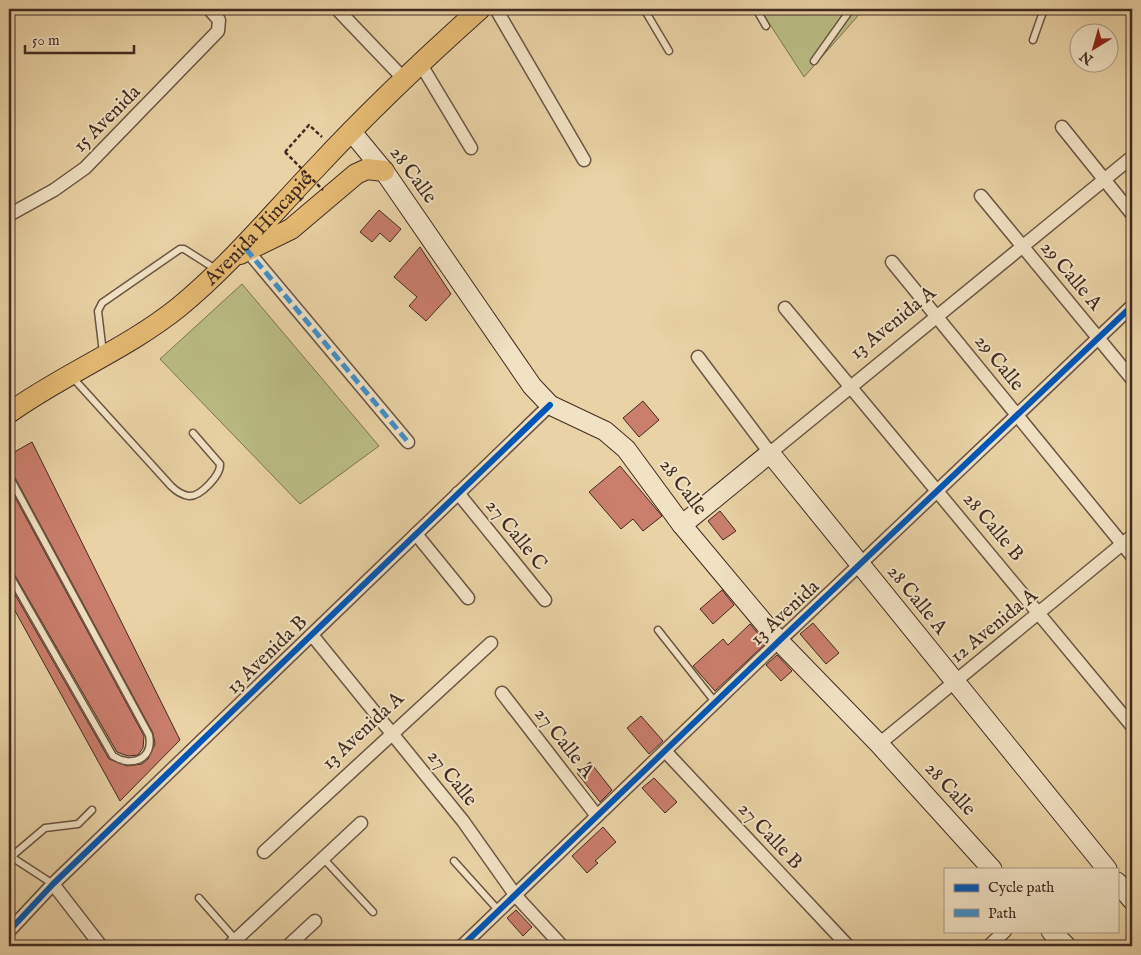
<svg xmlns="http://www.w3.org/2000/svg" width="1141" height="955" viewBox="0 0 1141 955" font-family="'IM FELL English',serif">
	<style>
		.green { fill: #babb83; stroke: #7e7352 }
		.building { fill: #ca7e6c; stroke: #412b22 }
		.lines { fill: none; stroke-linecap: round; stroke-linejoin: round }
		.lane-casing { stroke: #6b5543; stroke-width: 9 }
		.street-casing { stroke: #6b5543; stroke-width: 15 }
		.secondary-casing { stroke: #412b22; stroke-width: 21 }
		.primary-casing { stroke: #412b22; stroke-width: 22 }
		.path { stroke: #412b22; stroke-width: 2.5; stroke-dasharray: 4 2.5; stroke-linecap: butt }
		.lane { stroke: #f1e2c4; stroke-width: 6 }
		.street { stroke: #f1e2c4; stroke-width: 12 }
		.secondary { stroke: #f1e2c4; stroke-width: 19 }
		.primary { stroke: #e4b972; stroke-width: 20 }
		.path-bridge { stroke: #412b22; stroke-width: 2.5; stroke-dasharray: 4 2.5; stroke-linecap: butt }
		.quiet { stroke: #3f90cb; stroke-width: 5; stroke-dasharray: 10 5; stroke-linecap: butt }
		.cycleway-casing { stroke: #f1e2c4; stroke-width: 9 }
		.cycleway { stroke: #0057b8; stroke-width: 6 }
		.labels { text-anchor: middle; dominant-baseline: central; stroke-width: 4; stroke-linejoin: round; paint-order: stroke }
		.street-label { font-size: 20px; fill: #412b22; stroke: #f1e2c4 }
	</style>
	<rect width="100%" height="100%" fill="#e9d2a5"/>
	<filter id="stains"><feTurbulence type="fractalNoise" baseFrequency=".004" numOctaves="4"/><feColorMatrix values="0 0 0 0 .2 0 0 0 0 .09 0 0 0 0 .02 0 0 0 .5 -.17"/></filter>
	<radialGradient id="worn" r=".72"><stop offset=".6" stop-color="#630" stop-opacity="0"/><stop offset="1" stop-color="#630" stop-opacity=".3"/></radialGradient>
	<g class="green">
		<path d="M 760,9 L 864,9 L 804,77 Z"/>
		<path d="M 242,284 L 379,446 L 300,504 L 160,359 Z"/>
	</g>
	<g class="building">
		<path d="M 379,210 L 401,229 L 390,242 L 380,233 L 372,242 L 360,232 Z"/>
		<path d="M 420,247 L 451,294 L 426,321 L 409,306 L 417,297 L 394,277 Z"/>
		<path d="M 643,401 L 659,420 L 639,437 L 623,418 Z"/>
		<path d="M 32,442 L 180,740 L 120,801 L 9,600 L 9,584 L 109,759 L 127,766 L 142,764 L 148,759 L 155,744 L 153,733 L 13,474 L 9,471 L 9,455 Z"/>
		<path d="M 620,466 L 662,516 L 643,531 L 633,519 L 621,529 L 589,492 Z"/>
		<path d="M 9,486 L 144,736 L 143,748 L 138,755 L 128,756 L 117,752 L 13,572 L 9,569 Z"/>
		<path d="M 720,511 L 736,531 L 723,540 L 708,521 Z"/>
		<path d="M 722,590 L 734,605 L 713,624 L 700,609 Z"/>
		<path d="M 813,623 L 839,653 L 826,664 L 800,634 Z"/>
		<path d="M 750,624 L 766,643 L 715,691 L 693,666 L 723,639 L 728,645 Z"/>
		<path d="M 777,655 L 792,671 L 781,681 L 766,665 Z"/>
		<path d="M 641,716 L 663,741 L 649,754 L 627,728 Z"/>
		<path d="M 590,762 L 612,790 L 600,802 L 577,773 Z"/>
		<path d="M 654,778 L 677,802 L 665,813 L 642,788 Z"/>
		<path d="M 603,827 L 616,842 L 595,861 L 598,863 L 587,873 L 572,856 Z"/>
		<path d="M 516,910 L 532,927 L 523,936 L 507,918 Z"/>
	</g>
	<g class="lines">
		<g class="lane-casing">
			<g id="lane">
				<path d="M 644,9 L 669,51"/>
				<path d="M 756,9 L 766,26"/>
				<path d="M 1033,40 L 1044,9"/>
				<path d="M 814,61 L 851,9"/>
				<path d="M 103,353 L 98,311 L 102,303 L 180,249 L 184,249 L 217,270"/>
				<path d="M 73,378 L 171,486 C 176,491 182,495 189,496 C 200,497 221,475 220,464 L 193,433"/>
				<path d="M 9,476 L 149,735 C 154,759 132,768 113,756 L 9,574"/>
				<path d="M 658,630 L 715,702"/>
				<path d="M 10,856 L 53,884"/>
				<path d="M 12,856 L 45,828 L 78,824 L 92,810"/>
				<path d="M 323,858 L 373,912"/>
				<path d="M 454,861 L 499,911"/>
				<path d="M 199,898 L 236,940"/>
			</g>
		</g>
		<g class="street-casing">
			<g id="street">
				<path d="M 337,9 L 403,78"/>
				<path d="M 496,9 L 584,160"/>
				<path d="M 420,63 L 471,148"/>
				<path d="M 1062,127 L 1132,214"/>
				<path d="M 981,196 L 1132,379"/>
				<path d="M 9,215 L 54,190 L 85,168 L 218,31 L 219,20 L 209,9"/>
				<path d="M 246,249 L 408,442"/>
				<path d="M 892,262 L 1132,556"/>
				<path d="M 785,308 L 1132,726"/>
				<path d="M 698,357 L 770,453 L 1132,157"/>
				<path d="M 458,493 L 545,600"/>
				<path d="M 416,534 L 468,598"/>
				<path d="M 312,635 L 463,821 L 516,896 L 562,946"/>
				<path d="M 502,693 L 597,816"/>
				<path d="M 879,744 L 1132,536"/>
				<path d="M 665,751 L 848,946"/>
				<path d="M 264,852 L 491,643"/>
				<path d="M 53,884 L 101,946"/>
				<path d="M 9,931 L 53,884 L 550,405"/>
				<path d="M 229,946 L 361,823"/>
				<path d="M 288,946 L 315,921"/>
				<path d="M 462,946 L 779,641 L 1132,306"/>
				<path d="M 989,946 L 1005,931"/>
			</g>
		</g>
		<g class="secondary-casing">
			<g id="secondary">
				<path d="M 351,131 L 384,171 L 532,386 L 550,405 L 605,431 L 626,449 L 682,525 L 779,641 L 879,744 L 992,869"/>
				<path d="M 682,525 L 770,453 L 1107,869"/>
				<path d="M 1117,882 L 1132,900"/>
				<path d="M 1051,931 L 1066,946"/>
			</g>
		</g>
		<g class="primary-casing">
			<g id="primary">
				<path d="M 240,254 L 291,229 L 356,174 L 367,169 L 384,171"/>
				<path id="s1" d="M 9,413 C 63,374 127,349 179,307 C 229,266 272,214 317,167 C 369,111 423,60 480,9"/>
			</g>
		</g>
		<path class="path" d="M 285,152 L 309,125 L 322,137"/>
		<use href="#lane" class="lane"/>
		<use href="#street" class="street"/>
		<use href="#secondary" class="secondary"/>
		<use href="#primary" class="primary"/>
		<path class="path-bridge" d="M 285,152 L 323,190"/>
		<path class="quiet" d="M 246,249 L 408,442"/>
		<g class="cycleway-casing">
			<g id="cycleway">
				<path d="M 9,931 L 53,884 L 550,405"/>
				<path d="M 462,946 L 779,641 L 1132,306"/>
			</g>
		</g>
		<use href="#cycleway" class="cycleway"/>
	</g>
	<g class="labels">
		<g class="street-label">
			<text transform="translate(107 119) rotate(-45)">15 Avenida</text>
			<text transform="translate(413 175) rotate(54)">28 Calle</text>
			<text stroke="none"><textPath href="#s1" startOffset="312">Avenida Hincapié</textPath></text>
			<text transform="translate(1071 276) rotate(50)">29 Calle A</text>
			<text transform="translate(893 323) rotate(-39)">13 Avenida A</text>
			<text transform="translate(999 363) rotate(51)">29 Calle</text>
			<text transform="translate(683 487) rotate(53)">28 Calle</text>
			<text transform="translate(993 527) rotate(50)">28 Calle B</text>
			<text transform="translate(516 535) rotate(51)">27 Calle C</text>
			<text transform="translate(917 600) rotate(51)">28 Calle A</text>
			<text transform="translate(785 613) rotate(-43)">13 Avenida</text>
			<text transform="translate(994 626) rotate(-39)">12 Avenida A</text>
			<text transform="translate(267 655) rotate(-44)">13 Avenida B</text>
			<text transform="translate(363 731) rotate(-43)">13 Avenida A</text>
			<text transform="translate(564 743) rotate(52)">27 Calle A</text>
			<text transform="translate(452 778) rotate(51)">27 Calle</text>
			<text transform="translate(950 789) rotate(48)">28 Calle</text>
			<text transform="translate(770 836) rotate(47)">27 Calle B</text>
		</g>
	</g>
	<rect width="1141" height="955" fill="none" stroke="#e9d2a5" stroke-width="30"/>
	<rect x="10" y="10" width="1121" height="935" fill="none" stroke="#412b22" stroke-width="2.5"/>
	<rect x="15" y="15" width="1111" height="925" fill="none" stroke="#412b22"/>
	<rect x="944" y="868" width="175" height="65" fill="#f1e2c4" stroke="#ab9983"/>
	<rect x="954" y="884" width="25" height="8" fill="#0057b8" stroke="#ab9983"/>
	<text x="988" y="892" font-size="15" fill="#412b22">Cycle path</text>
	<rect x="954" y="909" width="25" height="8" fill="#3f90cb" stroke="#ab9983"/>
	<text x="988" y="918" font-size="15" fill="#412b22">Path</text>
	<g transform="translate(1094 48) rotate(217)"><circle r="24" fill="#f1e2c4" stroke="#ab9983"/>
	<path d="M0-4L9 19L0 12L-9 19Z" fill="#8f2418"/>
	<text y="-8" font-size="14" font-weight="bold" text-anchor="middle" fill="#412b22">N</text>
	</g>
	<path d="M25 45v8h109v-8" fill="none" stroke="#412b22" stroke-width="2.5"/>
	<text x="32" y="45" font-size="15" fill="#412b22" stroke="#f1e2c4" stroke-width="4" paint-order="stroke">50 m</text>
	<rect width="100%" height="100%" filter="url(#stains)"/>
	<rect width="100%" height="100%" fill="url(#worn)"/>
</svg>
